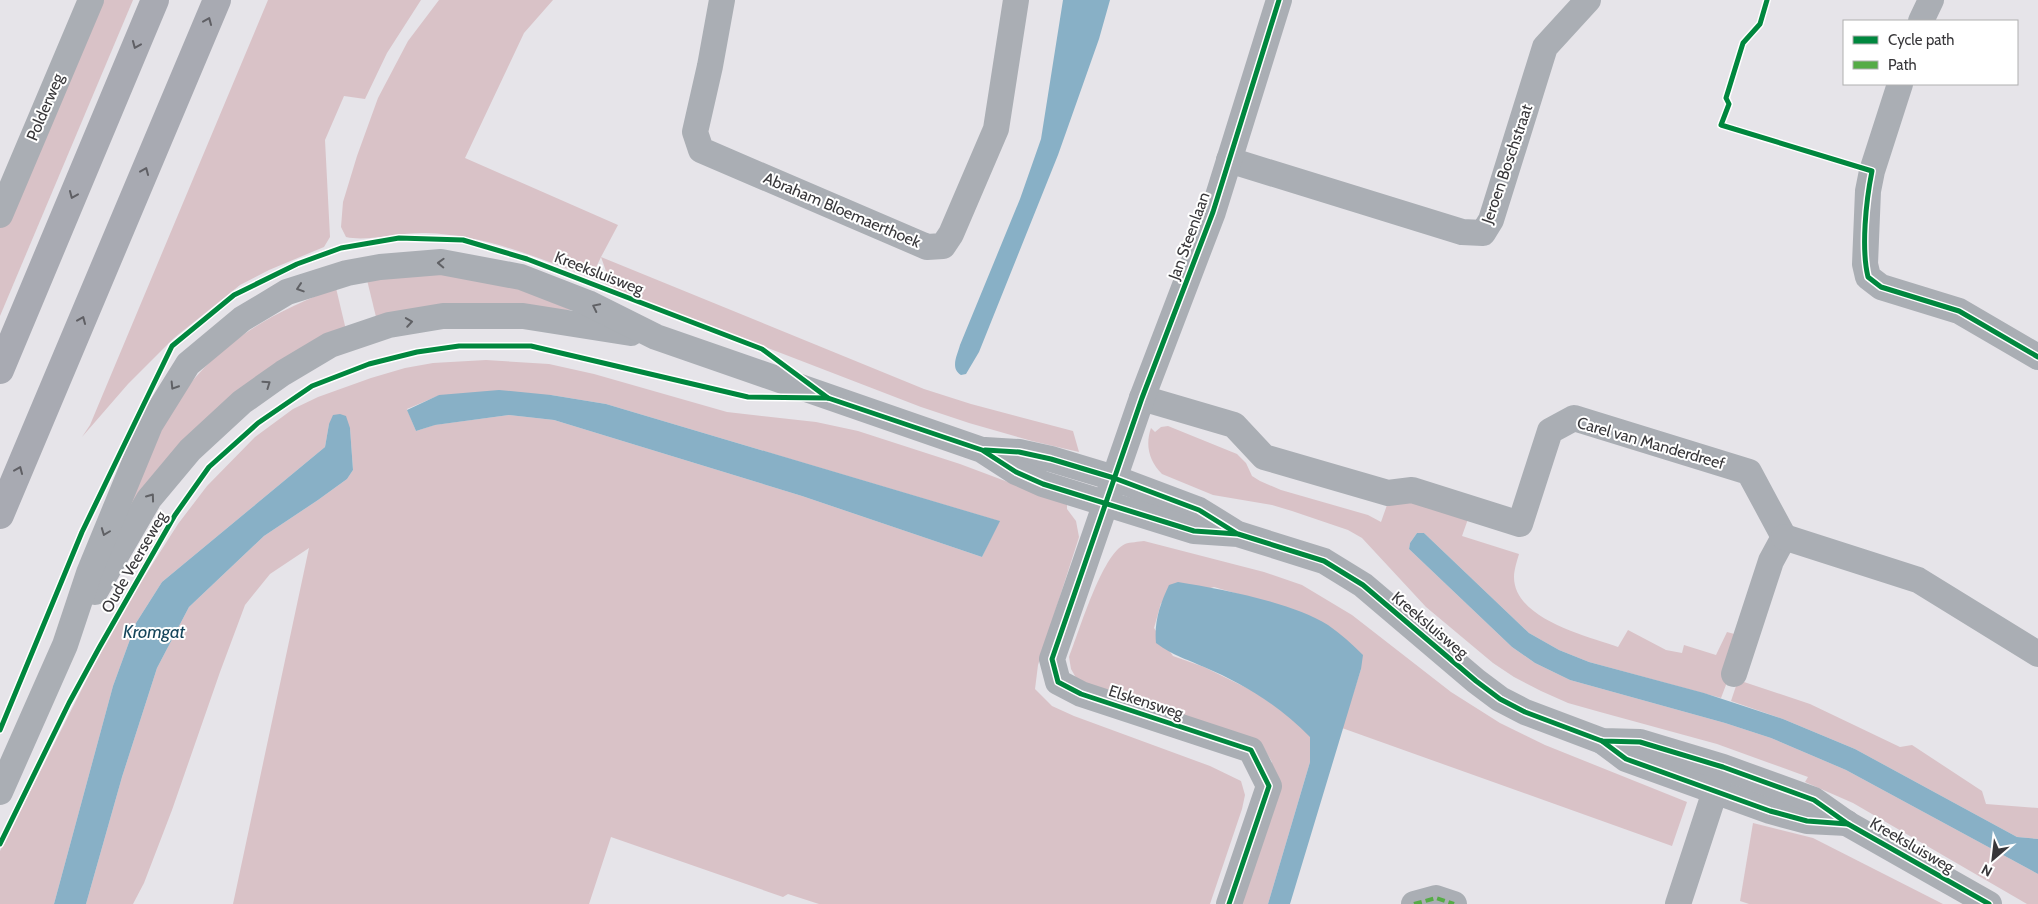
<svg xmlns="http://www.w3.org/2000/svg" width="2038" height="904" viewBox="0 0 2038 904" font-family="Cabin,sans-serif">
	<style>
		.green { fill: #d9c2c7; fill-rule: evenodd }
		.water { fill: #88b0c6 }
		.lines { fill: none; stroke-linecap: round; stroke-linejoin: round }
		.minor { stroke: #aaaeb4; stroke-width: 26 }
		.highway { stroke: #a8aab2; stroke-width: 28 }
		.quiet { stroke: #55ac46; stroke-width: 4; stroke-dasharray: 8 4; stroke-linecap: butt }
		.cycleway-casing { stroke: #fff; stroke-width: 8 }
		.cycleway { stroke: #00873e; stroke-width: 5 }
		.oneway { stroke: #5f5f64 }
		.oneway2 { stroke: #606165 }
		.labels { text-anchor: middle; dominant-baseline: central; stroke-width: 4; stroke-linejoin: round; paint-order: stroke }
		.street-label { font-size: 16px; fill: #38373a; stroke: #fff }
		.water-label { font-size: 18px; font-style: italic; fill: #14455b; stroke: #fff }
	</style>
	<rect width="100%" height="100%" fill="#e6e4e9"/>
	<g class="green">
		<path d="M 87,0 L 133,0 L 0,316 L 0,204 Z"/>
		<path d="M 268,0 L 421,0 L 387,53 L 365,99 L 344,96 L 325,140 L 330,237 L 324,247 L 269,270 L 240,285 L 174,338 L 128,384 L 82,437 L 90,425 Z"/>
		<path d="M 439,0 L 553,0 L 524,33 L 465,158 L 618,225 L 601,257 L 924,389 L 971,404 L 1073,431 L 1079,452 L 1032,441 L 969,423 L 921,407 L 721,330 L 673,314 L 605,284 L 607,274 L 601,257 L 591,278 C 537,257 484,235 426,233 C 400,232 368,242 346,237 L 341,227 L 343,202 L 357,156 L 378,98 L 408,41 Z"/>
		<path d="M 436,273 L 511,286 L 572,310 L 377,321 L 367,280 Z"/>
		<path d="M 336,288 L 346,330 L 121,514 C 135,485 147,452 163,424 C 205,350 259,318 336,288 Z"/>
		<path d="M 486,360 L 549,364 L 594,374 L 727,412 L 816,422 L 858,431 L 960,464 L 1067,504 L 1067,509 L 1076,521 L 1079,537 L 1038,665 L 1035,689 L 1052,706 L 1074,716 L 1210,766 L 1241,781 L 1245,795 L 1242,809 L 1210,904 L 819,904 L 788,894 L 783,897 L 611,837 L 589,904 L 233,904 L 309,548 L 270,574 L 245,605 L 220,672 L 172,810 L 144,883 L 133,904 L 86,904 L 122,777 L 157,668 L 189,607 L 264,536 L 318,500 L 347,479 L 353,470 L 350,428 L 329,424 L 325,447 L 162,582 L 136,623 L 113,686 L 54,904 L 0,904 L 0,851 L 91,671 L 125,607 L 178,524 L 207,486 L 255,437 L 293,409 L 318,397 L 371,378 L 405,368 L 433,363 ZM 440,395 L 551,395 L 606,404 L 999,521 L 982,557 L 802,496 L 554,420 L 509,415 L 434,425 L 416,431 L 407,409 Z"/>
		<path d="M 1168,426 L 1237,454 L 1246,463 L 1252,476 L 1260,481 L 1281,490 L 1368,515 L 1381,522 L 1387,505 L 1411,501 L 1468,519 L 1462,536 L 1519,554 C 1517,561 1514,570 1514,577 C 1514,619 1587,636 1618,647 L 1628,630 L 1666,650 L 1682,653 L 1684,645 L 1716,655 L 1727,632 L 1738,635 L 1729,677 L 1721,698 L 1589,662 L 1559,650 L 1529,633 L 1424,533 L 1417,533 L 1410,543 L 1409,549 L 1512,647 L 1535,663 L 1570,680 L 1725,723 L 1771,738 L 1846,770 L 2038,874 L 2038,904 L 2027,904 L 1853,803 L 1805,782 L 1808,777 L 1717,744 L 1600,712 L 1568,703 L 1541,691 L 1514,677 L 1493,663 L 1426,607 L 1362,538 L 1348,530 L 1292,511 L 1272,505 L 1213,495 L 1162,474 C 1149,461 1145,445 1151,428 L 1155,432 L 1161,427 Z"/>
		<path d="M 1144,541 L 1264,572 L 1302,585 L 1352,615 L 1451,692 L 1500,723 L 1545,745 L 1687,802 L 1672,846 L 1342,728 L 1361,669 L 1294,610 L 1214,587 L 1161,603 L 1154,628 L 1173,656 L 1204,667 L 1253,691 L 1291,717 L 1310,736 L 1310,762 L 1268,904 L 1240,904 L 1272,762 L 1265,750 L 1079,683 L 1071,669 L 1069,657 C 1079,632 1102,554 1125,544 C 1130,542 1139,542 1144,541 Z"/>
		<path d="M 1738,680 L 1810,704 L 1900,747 L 1912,745 L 1982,791 L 1986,804 L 2038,808 L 2038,839 L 2017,837 L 1855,749 L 1783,719 L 1731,701 Z"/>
		<path d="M 1753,823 L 1813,838 L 1943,904 L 1749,904 L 1740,901 Z"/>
	</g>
	<g class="water">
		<path d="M 1063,0 L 1110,0 L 1099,39 L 1058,155 L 979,352 L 966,374 L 961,375 C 950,368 957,356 960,345 L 1020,199 L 1041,139 Z"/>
		<path d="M 499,390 L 551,395 L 606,404 L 1000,521 L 982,557 L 802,496 L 554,420 L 509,415 L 435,425 L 416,431 L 407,410 L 439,395 Z"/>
		<path d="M 340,414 L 346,416 L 350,428 L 353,470 L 347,479 L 318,500 L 264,536 L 189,607 L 157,668 L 122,777 L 86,904 L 54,904 L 113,686 L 136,623 L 162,582 L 325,447 L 329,424 L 333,415 Z"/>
		<path d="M 1417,533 L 1424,533 L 1529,633 L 1559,650 L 1589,662 L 1704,693 L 1783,719 L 1855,749 L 2017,837 L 2038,839 L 2038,874 L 1846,770 L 1771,738 L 1725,723 L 1570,680 L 1535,663 L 1512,647 L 1409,549 L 1410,543 Z"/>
		<path d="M 1178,582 C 1221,589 1291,602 1328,625 C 1341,634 1352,644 1363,655 L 1361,669 L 1290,904 L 1268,904 L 1310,762 L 1310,737 C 1280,706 1244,684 1204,667 C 1184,658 1174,656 1156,643 C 1154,622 1160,604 1169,585 Z"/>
	</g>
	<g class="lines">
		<g class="minor">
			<path d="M 722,0 L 710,66 L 695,132 L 701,150 L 927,247 L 943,246 L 951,234 L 996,129 L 1016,0"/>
			<path d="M 1921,21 L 1931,0"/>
			<path d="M 1900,84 L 1872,171 L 1868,191 L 1865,264 L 1868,277 L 1881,287 L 1959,311 L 2038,357"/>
			<path d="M 1229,160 L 1462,232 L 1483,233 L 1491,220 L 1545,47 L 1588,0"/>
			<path d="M 0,215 L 91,0"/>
			<path d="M 1142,398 L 1234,425 L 1264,457 L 1388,493 L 1412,490 L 1520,524 L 1550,431 L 1574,418 L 1749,472 L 1784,537 L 1771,561 L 1734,674"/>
			<path d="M 985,450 L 1019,452 L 1051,459 L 1114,478 L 1199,510 L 1233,531"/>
			<path d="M 1784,537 L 1918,580 L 2038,654"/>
			<path d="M 95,592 L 149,499 L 190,450 L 242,402 L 283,373 L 330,345 L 389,325 L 443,316 L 523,316 L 631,333"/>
			<path d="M 1602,741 L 1626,759 L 1770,811 L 1807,821 L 1847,823"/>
			<path d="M 0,792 L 65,645 L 89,573 L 150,425 L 188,364 L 242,319 L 287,292 L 347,273 L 380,267 L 441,262 L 521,277 L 588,303 L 656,337 L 982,450 L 1016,472 L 1043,484 L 1194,531 L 1238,534 L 1324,561 L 1363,585 L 1476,681 L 1500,699 L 1525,712 L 1602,741 L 1640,742 L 1723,767 L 1814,800 L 1848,824 L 1989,904"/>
			<path d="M 1229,904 L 1269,786 L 1251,750 L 1081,694 L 1058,682 L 1052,659 L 1142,398 L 1213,212 L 1279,0"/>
			<path d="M 1414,904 L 1436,898 L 1454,904"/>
			<path d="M 1678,904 L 1720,776"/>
		</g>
		<g class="highway">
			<path d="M 0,370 L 155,0"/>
			<path d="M 0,515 L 217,0"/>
		</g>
		<path class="quiet" d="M 1414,904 L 1436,898 L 1454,904"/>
		<g class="cycleway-casing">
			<g id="cycleway">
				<path d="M 1767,0 L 1760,24 L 1743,43 L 1726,98 L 1729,104 L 1721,125 L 1872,171 C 1866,201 1861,248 1868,277 L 1881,287 L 1959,311 L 2038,357"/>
				<path d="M 985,450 L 1019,452 L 1051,459 L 1114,478 L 1199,510 L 1236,533"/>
				<path d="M 0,730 L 82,532 L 172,346 L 234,295 L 297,264 L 341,248 L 399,238 L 463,240 L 527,259 L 762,349 L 828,398"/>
				<path d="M 1602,741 L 1626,759 L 1770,811 L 1807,821 L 1848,824"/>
				<path d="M 0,844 L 69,703 L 99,648 L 175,515 L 209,467 L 258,423 L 312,386 L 369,364 L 417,352 L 459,346 L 531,346 L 748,397 L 828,398 L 982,450 L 1016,472 L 1043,484 L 1194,531 L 1238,534 L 1324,561 L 1363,585 L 1476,681 L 1500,699 L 1525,712 L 1602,741 L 1640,742 L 1723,767 L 1814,800 L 1848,824 L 1989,904"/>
				<path d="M 1229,904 L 1269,786 L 1251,750 L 1081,694 L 1058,682 L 1052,659 L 1142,398 L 1213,212 L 1279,0"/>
			</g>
		</g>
		<use href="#cycleway" class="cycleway"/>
	</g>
	<defs><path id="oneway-chevron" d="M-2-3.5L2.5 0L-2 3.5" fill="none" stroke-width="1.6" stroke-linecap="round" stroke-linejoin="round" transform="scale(1.25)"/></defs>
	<g class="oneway">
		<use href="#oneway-chevron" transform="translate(208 21) rotate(-67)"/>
		<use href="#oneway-chevron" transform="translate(136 45) rotate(113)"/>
		<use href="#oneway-chevron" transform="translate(145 171) rotate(-67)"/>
		<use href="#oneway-chevron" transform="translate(73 195) rotate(113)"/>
		<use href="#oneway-chevron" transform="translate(82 320) rotate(-67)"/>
		<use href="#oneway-chevron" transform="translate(19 470) rotate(-67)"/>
	</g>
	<g class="oneway2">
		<use href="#oneway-chevron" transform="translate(441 263) rotate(-178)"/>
		<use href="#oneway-chevron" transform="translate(300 288) rotate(162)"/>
		<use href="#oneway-chevron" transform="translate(596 307) rotate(-154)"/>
		<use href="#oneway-chevron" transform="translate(409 322) rotate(-9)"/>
		<use href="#oneway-chevron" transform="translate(267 384) rotate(-35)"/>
		<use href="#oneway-chevron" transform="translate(174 386) rotate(122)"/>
		<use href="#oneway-chevron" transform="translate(151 497) rotate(-54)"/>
		<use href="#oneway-chevron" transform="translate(105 532) rotate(111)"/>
	</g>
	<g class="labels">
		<g class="street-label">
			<text transform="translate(45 107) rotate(-67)">Polderweg</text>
			<text transform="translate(1507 164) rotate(-71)">Jeroen Boschstraat</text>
			<text transform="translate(842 210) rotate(23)">Abraham Bloemaerthoek</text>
			<text transform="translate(1189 236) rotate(-70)">Jan Steenlaan</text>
			<text transform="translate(599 273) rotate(21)">Kreeksluisweg</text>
			<text transform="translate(1651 443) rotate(16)">Carel van Manderdreef</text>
			<text transform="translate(134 562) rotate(-60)">Oude Veerseweg</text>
			<text transform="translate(1430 625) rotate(40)">Kreeksluisweg</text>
			<text transform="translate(1146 702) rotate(18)">Elskensweg</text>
			<text transform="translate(1912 845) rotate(30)">Kreeksluisweg</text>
		</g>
		<g class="water-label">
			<text x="154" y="632">Kromgat</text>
		</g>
	</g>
	<rect x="1843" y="20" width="175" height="65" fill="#ffffff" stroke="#afafb0"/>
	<rect x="1853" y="36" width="25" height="8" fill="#00873e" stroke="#afafb0"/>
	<text x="1888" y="45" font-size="15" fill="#38373a">Cycle path</text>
	<rect x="1853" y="61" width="25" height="8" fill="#55ac46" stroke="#afafb0"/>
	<text x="1888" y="70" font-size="15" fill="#38373a">Path</text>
	<g transform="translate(1993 859) rotate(208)" stroke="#ffffff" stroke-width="4" paint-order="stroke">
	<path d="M0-4L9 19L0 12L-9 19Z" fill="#38373a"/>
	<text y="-8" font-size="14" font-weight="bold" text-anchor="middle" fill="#38373a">N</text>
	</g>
</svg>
